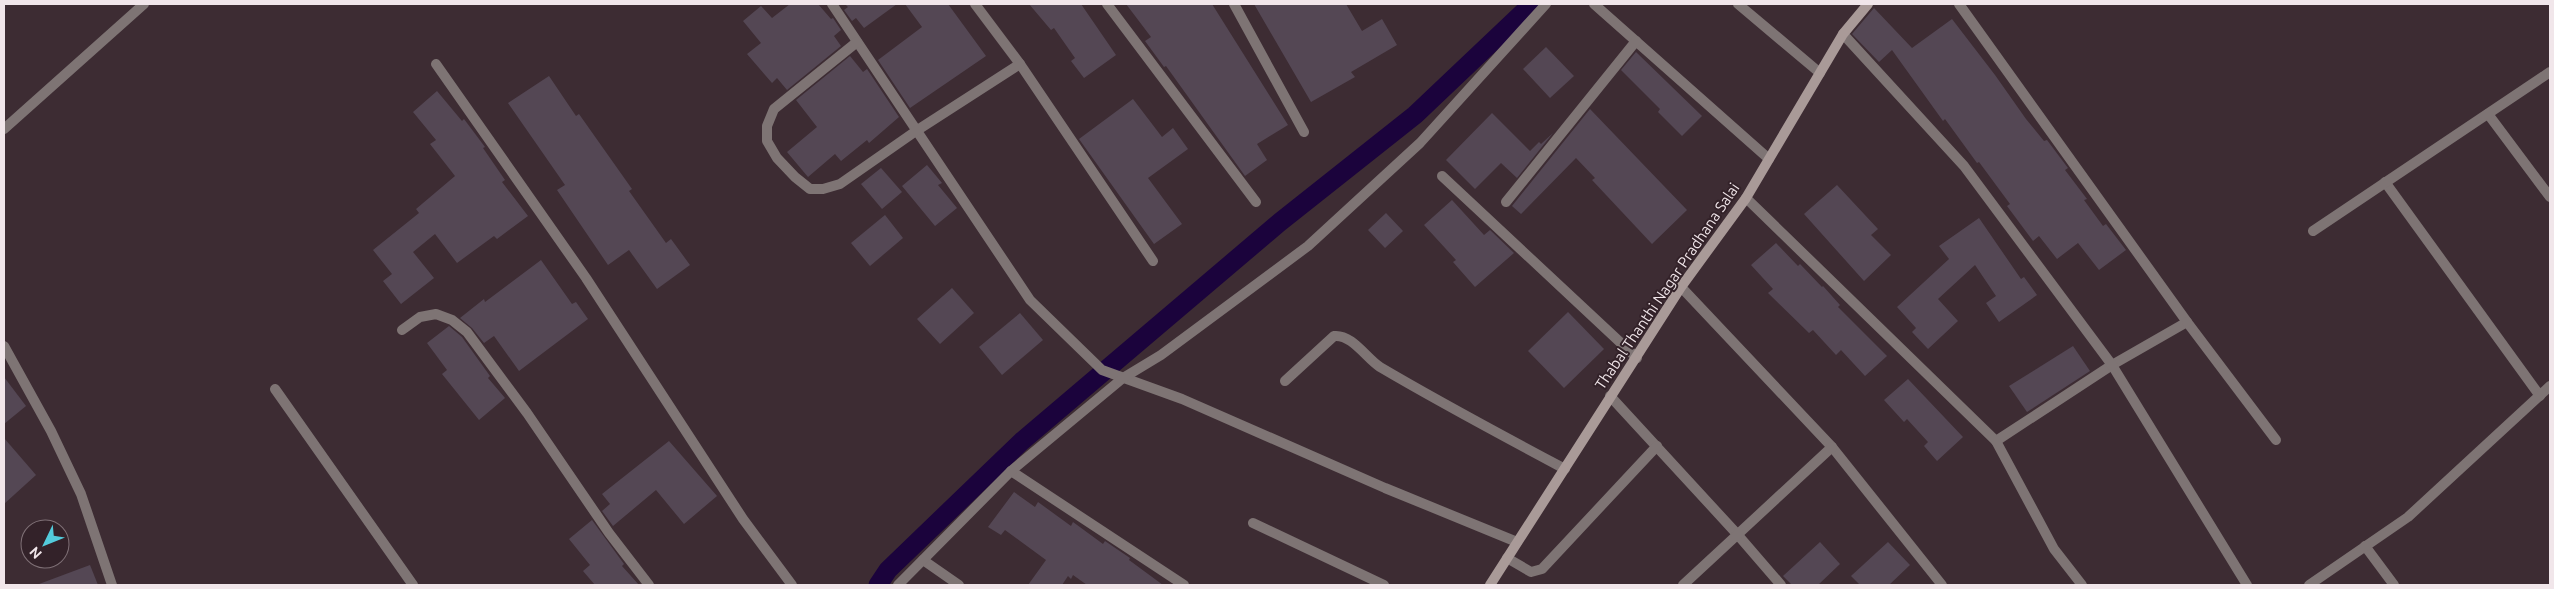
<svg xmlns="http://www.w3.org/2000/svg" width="2554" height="589" viewBox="0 0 2554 589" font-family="Ubuntu,sans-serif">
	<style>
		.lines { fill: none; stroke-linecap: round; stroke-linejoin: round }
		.canal { stroke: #1b033c; stroke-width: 19 }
		.building { fill: #544754 }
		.minor { stroke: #7e7474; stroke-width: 10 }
		.secondary { stroke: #a99a98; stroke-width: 10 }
		.labels { text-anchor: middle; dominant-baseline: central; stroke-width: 4; stroke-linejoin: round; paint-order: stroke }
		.street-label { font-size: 15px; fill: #f1e6ea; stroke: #332229 }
	</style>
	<rect width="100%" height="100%" fill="#3d2c33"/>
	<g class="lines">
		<path class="canal" d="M 878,585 L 888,570 L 1022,441 L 1280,222 L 1415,115 L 1532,4"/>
	</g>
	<g class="building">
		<path d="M 790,4 L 818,4 L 831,19 L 833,18 L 841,30 L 834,36 L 841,46 L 787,90 L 777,78 L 772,83 L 747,54 L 761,43 L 743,21 L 761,6 L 772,18 Z"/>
		<path d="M 845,4 L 897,4 L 864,28 L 856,18 L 852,21 L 844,10 L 848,7 Z"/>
		<path d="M 905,4 L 948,4 L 986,56 L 910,108 L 878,60 L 922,27 Z"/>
		<path d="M 1029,4 L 1081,4 L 1116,55 L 1084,78 L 1071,61 L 1075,58 L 1054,28 L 1051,30 Z"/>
		<path d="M 1126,4 L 1212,4 L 1288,125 L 1257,144 L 1267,160 L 1245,176 L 1166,66 L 1164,67 L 1145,41 L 1151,37 Z"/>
		<path d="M 1254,4 L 1346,4 L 1362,31 L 1382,19 L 1397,45 L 1351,72 L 1355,77 L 1311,102 Z"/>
		<path d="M 1874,8 L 1912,48 L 1952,19 L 1995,75 L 2026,119 L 2044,141 L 2047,140 L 2068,168 L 2065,170 L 2087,199 L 2084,200 L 2103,226 L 2106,224 L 2126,250 L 2099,270 L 2078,243 L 2057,259 L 2039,236 L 2033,241 L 2007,206 L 2010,204 L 1979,162 L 1977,163 L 1945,119 L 1943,121 L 1892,50 L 1879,62 L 1852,34 Z"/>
		<path d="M 1546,47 L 1574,76 L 1550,98 L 1523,69 Z"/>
		<path d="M 1636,52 L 1702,116 L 1682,136 L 1658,112 L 1660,109 L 1621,70 Z"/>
		<path d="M 850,56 L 863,72 L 867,69 L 899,117 L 869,143 L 867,140 L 841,161 L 835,154 L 808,177 L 787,152 L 817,127 L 796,100 Z"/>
		<path d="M 549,76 L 576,116 L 579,114 L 603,148 L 632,189 L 629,191 L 666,243 L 671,239 L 690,265 L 657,289 L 629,250 L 608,265 L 557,190 L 565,185 L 508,103 Z"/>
		<path d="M 437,91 L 462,121 L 464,119 L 485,147 L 483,148 L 505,180 L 502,182 L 528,216 L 497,239 L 494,236 L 457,263 L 435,234 L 413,252 L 434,278 L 401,304 L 383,281 L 392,274 L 373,250 L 419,213 L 416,209 L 455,176 L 430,144 L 436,140 L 413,112 Z"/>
		<path d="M 1133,99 L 1162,137 L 1173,128 L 1188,149 L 1148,178 L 1182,224 L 1154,244 L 1079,139 Z"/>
		<path d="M 1590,109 L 1687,210 L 1652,244 L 1592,180 L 1595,178 L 1576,158 L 1521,214 L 1512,206 Z"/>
		<path d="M 1492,113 L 1530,151 L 1539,142 L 1541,144 L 1553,133 L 1517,178 L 1501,163 L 1475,189 L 1446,160 Z"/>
		<path d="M 927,165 L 942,183 L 938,185 L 957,208 L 935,226 L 902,186 Z"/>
		<path d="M 881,168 L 902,192 L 882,209 L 861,184 Z"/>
		<path d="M 1837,185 L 1878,229 L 1871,235 L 1891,255 L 1864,281 L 1804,214 Z"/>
		<path d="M 1452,200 L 1484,235 L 1490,230 L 1514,253 L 1475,287 L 1453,262 L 1456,260 L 1424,225 Z"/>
		<path d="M 1386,213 L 1403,231 L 1385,248 L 1368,230 Z"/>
		<path d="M 885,215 L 903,238 L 870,266 L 851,243 Z"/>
		<path d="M 1979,218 L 2021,279 L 2024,277 L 2037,295 L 1999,322 L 1986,303 L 1996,296 L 1975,265 L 1938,299 L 1958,321 L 1928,349 L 1912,332 L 1916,328 L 1897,307 L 1949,259 L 1939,246 Z"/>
		<path d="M 1776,243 L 1798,266 L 1800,264 L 1822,287 L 1823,286 L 1840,305 L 1838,307 L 1887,356 L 1865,376 L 1841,350 L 1836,355 L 1813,330 L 1809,333 L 1768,293 L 1773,289 L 1751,265 Z"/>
		<path d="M 541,260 L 572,304 L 576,302 L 588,319 L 519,371 L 494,336 L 484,343 L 472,328 L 460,318 L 484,299 L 485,302 Z"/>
		<path d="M 952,288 L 974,313 L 940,344 L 917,319 Z"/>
		<path d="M 1568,312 L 1604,349 L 1564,388 L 1528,351 Z"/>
		<path d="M 1020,313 L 1043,340 L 1002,375 L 979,347 Z"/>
		<path d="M 449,326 L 462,337 L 490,376 L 488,378 L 505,398 L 479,420 L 442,374 L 447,370 L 427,343 Z"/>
		<path d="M 2073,346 L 2090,371 L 2027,412 L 2009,386 Z"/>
		<path d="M 4,377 L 26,406 L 4,424 Z"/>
		<path d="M 1908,379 L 1963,437 L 1937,461 L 1924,446 L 1928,442 L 1907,419 L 1904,422 L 1884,400 Z"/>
		<path d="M 4,438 L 36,475 L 4,504 Z"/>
		<path d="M 669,441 L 717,496 L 684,524 L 656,490 L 613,526 L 602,511 L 610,504 L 602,494 Z"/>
		<path d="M 1014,492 L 1035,507 L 1038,502 L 1071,526 L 1073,522 L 1103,544 L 1105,541 L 1130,558 L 1129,560 L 1163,585 L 1087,585 L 1073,575 L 1071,579 L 1068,576 L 1062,585 L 1028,585 L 1046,560 L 1005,530 L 1001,535 L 988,527 Z"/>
		<path d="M 592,520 L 624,564 L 622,566 L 639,585 L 595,585 L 583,571 L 590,565 L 569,539 Z"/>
		<path d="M 1820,542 L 1840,564 L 1818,585 L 1792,585 L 1783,576 Z"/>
		<path d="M 1888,542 L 1910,565 L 1889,585 L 1860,585 L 1851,576 Z"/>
		<path d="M 90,565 L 98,585 L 40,585 L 39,584 Z"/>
	</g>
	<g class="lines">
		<g class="minor">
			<path d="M 832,4 L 1030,300 L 1102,370 L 1182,399 L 1385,488 L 1517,542"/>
			<path d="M 975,4 L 1020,64 L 1153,261"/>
			<path d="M 1107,4 L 1256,202"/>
			<path d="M 1234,4 L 1304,132"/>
			<path d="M 1594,4 L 1769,159"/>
			<path d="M 1738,4 L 1820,73"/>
			<path d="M 1959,4 L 2187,322 L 2112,365 L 1996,441"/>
			<path d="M 1843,34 L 1964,166 L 2112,365 L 2247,585"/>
			<path d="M 857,42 L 774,109 L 767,126 L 767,141 L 777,158 L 795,177 L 810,189 L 823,189 L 840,184 L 916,131 L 1020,64"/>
			<path d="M 436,64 L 586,278 L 743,519 L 792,585"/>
			<path d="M 2488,114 L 2550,197"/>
			<path d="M 4,129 L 144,4"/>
			<path d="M 1442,176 L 1637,358"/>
			<path d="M 2385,182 L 2540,396"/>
			<path d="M 1746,198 L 1996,441 L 2054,549 L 2082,585"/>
			<path d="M 1506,202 L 1636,41"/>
			<path d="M 2313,231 L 2550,72"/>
			<path d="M 1681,287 L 1832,447 L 1942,585"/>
			<path d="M 2187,322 L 2276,440"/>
			<path d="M 402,330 L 420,317 L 436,314 L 452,320 L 467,332 L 527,413 L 609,533 L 649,585"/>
			<path d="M 4,346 L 51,431 L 81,494 L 112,585"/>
			<path d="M 1285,381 L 1334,336 C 1352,334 1366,358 1380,367 C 1441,403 1503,436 1565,469"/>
			<path d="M 275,389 L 413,585"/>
			<path d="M 1610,396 L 1737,534 L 1781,585"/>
			<path d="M 1011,471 L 1184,585"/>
			<path d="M 1253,523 L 1384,585"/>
			<path d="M 2365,546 L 2394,585"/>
			<path d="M 1507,558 L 1531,572 L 1542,569 L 1657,446"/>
			<path d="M 923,560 L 959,585"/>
			<path d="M 898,585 L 1011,471 L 1123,378 L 1161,355 L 1308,246 L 1420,143 L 1546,4"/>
			<path d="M 1683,585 L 1832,447"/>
			<path d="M 2309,585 L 2408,517 L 2550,386"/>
		</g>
		<path class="secondary" d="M 1490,585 L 1681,287 L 1746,198 L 1843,34 L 1868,4"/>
	</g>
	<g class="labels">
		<g class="street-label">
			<text transform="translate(1667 286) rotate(-56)">Thabal Thanthi Nagar Pradhana Salai</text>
		</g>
	</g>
	<rect width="2554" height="589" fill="none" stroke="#f1e6ea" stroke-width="10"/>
	<g transform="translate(45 544) rotate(227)"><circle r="24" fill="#332229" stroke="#7f7076"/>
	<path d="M0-4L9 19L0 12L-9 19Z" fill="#53cbdb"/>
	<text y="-8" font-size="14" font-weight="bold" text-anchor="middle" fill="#f1e6ea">N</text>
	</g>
</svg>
